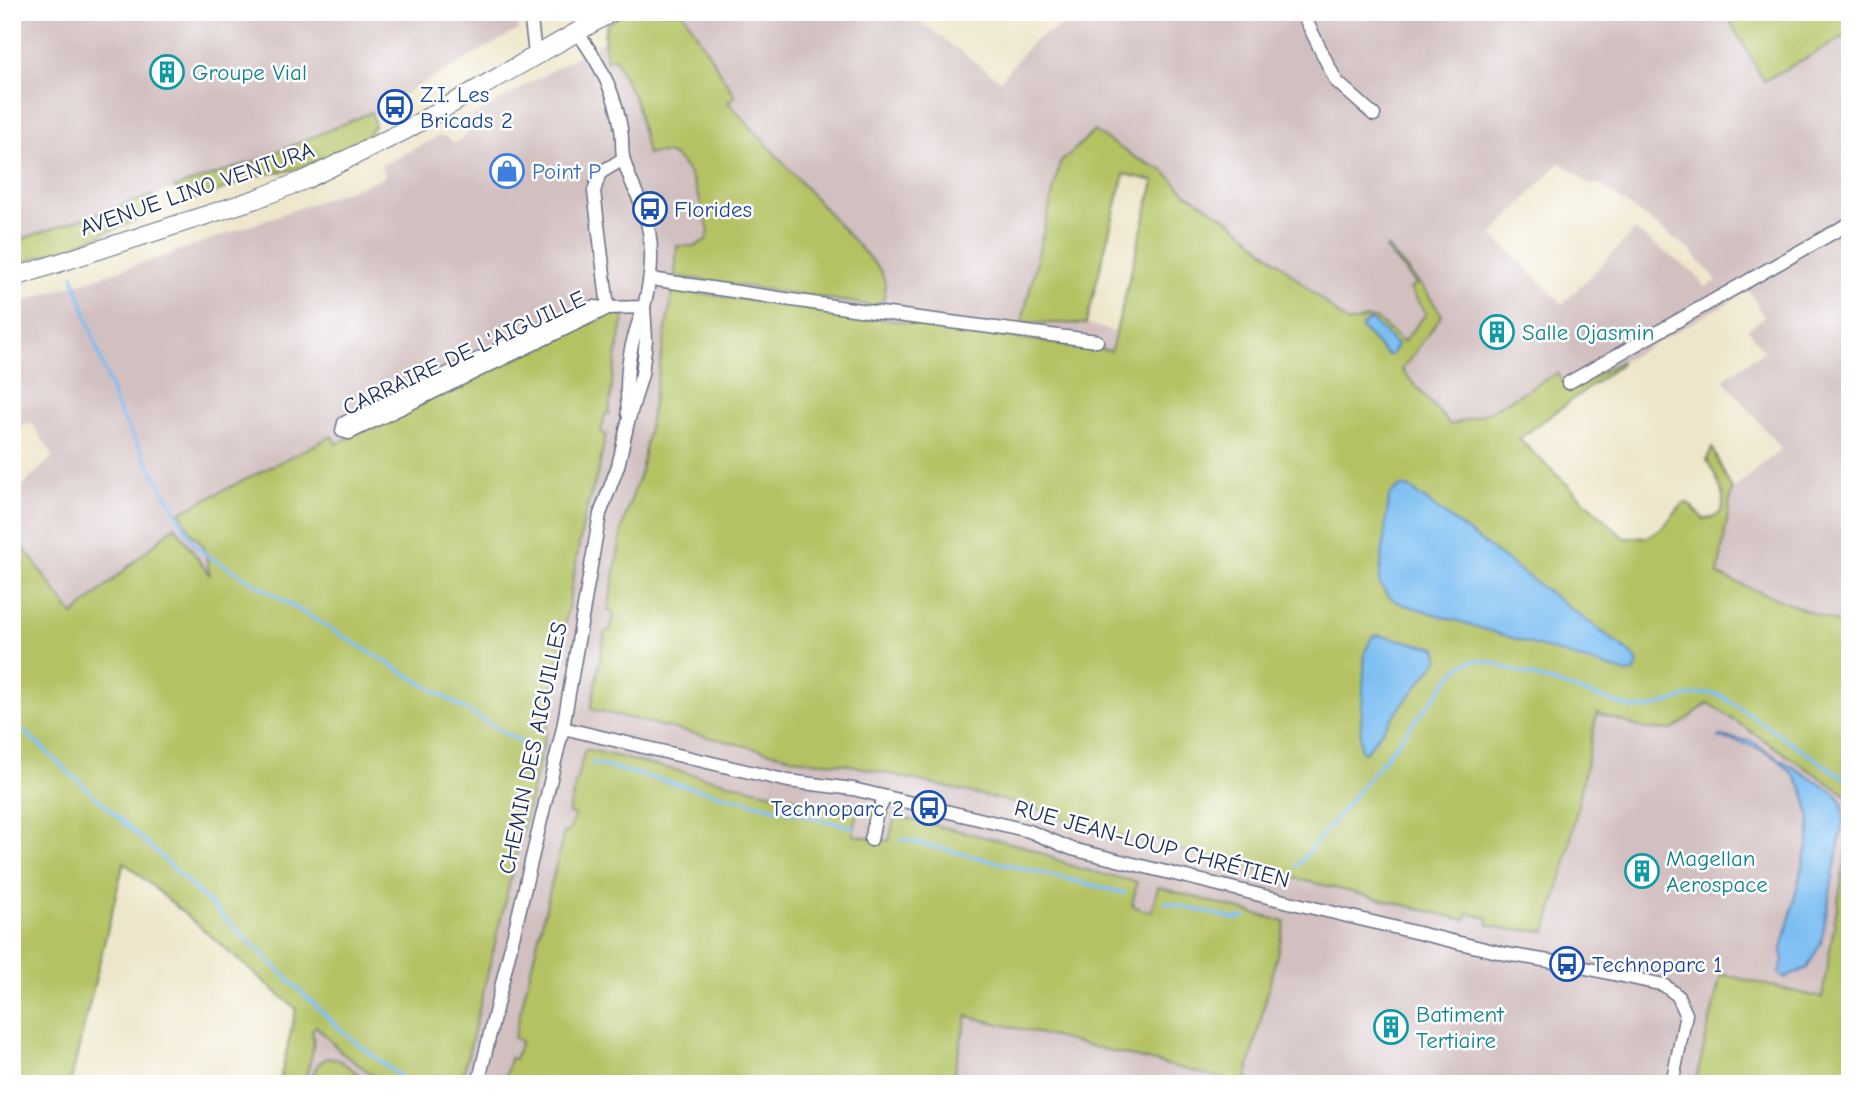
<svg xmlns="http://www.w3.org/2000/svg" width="1862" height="1096" viewBox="0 0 1862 1096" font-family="'Comic Neue',sans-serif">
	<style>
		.industrial { fill: #d2bfc0; fill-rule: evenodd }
		.green { fill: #b4c264; stroke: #687861; stroke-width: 2 }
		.water { fill: #7cbef2; stroke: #4c76a8; stroke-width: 2 }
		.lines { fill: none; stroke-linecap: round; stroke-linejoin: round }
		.stream { stroke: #7cbef2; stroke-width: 3.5 }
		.minor-casing { stroke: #656f84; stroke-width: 15 }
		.secondary-casing { stroke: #656f84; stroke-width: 20 }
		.minor { stroke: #fff; stroke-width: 12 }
		.secondary { stroke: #fff; stroke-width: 18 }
		.labels { text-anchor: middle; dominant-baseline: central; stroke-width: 5; stroke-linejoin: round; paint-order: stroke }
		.culture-label { font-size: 23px; fill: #0d838f; stroke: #fff; text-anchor: start }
		.transit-label { font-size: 23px; fill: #164399; stroke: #fff; text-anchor: start }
		.shop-label { font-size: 23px; fill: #366cbe; stroke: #fff; text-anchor: start }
		.street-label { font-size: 23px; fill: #1b2f5e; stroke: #fff }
	</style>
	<rect width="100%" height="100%" fill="#fff"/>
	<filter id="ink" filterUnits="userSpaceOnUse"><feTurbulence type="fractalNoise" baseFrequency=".0143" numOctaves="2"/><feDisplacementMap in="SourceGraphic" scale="14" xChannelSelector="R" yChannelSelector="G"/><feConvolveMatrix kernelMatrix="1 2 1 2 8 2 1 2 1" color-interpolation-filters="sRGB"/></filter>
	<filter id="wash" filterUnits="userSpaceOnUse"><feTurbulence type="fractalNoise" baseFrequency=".00686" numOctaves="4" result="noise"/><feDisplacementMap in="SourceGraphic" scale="28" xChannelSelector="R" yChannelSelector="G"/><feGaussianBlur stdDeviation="1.57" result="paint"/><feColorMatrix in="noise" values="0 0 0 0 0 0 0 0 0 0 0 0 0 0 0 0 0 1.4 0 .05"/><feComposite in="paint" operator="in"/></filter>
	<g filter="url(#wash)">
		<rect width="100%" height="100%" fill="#eee6ca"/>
		<g class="industrial">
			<path d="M 12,12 L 516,12 L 518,30 L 372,112 L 253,162 L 12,242 Z"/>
			<path d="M 653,12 L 907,12 L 1000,80 L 1033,41 L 1088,12 L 1725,12 L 1764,81 L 1850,34 L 1850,628 L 1718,575 L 1732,490 L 1781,449 L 1723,379 L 1764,351 L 1748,329 L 1764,317 L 1749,291 L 1568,392 L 1556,373 L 1486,413 L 1450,425 L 1402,370 L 1442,315 L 1425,290 L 1387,247 L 1385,249 L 1416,285 L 1410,289 L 1426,314 L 1403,343 L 1366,318 L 1349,323 L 1232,222 L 1186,192 L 1163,170 L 1130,155 L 1086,324 L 1116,332 L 1471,665 L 1673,730 L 1708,703 L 1850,797 L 1850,830 L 1822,999 L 1804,1084 L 279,1084 L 296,1009 L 73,615 L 12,532 L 12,496 L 53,456 L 32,423 L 12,430 L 12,305 L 170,254 L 385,177 L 381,166 L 439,136 L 446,137 L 455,143 L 466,137 L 467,124 L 473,116 ZM 1560,162 L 1592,186 L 1598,183 L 1691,251 L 1717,281 L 1705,287 L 1695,274 L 1635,230 L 1563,304 L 1492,235 Z"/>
		</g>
		<g class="green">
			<path d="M 628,12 L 683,12 L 735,96 L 728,102 L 881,271 L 885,283 L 884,298 L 876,306 L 675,276 L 677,246 L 695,246 L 706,240 L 709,231 C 702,209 693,163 669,154 C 663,152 653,154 647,154 L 636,102 L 614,57 L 606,61 L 604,34 L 607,24 Z"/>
			<path d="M 1725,12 L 1850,12 L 1850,34 L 1764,81 Z"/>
			<path d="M 372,112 L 375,126 L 368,134 L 333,156 L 294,170 L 260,175 L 198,199 L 185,197 L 174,188 L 253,162 Z"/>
			<path d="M 1094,131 L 1138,159 L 1163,170 L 1186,193 L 1232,222 L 1348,323 L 1366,318 L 1376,319 L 1403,342 L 1426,314 L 1410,289 L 1416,284 L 1385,249 L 1387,247 L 1425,290 L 1442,315 L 1402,370 L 1450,425 L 1486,413 L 1557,373 L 1568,391 L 1620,362 L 1621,364 L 1519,439 L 1624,538 L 1648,537 L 1664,526 L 1682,504 L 1688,503 L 1704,519 C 1740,517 1716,476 1707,460 L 1712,448 L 1732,490 L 1718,575 L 1850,628 L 1850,797 L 1708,703 L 1673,730 L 1645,729 L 1597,713 L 1565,866 L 1546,931 L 1513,930 L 1488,925 L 1488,918 L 1467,913 L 1465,920 L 1168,847 L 1169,842 L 1149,838 L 1147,844 L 1090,829 L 1033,807 L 846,764 L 808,761 L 591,709 L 605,631 L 610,631 L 613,612 L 608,610 L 624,520 L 641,471 L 673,290 L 1111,351 L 1154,181 L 1124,174 L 1086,324 L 1022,322 L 1060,163 Z"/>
			<path d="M 153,195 L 153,207 L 149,215 L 71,247 L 12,265 L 12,242 Z"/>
			<path d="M 610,314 L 619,314 L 624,317 L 613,376 L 609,414 L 605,414 L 601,433 L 606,434 L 599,468 L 584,518 L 545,736 L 461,1084 L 386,1084 L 343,1054 L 316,1026 L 312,1030 C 317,1046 308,1067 304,1084 L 279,1084 L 296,1009 L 124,862 L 70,1084 L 12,1084 L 12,532 L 73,615 L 175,526 L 210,576 L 204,546 L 191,533 L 180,512 L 332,436 L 336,444 Z"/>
			<path d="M 585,749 L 811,802 L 839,803 L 859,807 L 853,835 L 889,841 L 895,816 L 1023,846 L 1077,868 L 1137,882 L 1132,906 L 1151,912 L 1158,887 L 1285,922 L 1245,1084 L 967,1016 L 951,1084 L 504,1084 L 510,1058 L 515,1059 L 521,1041 L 514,1038 L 564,832 L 569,832 L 575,815 L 568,813 Z"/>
			<path d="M 1850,830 L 1850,1084 L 1695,1084 L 1721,974 L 1822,998 Z"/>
			<path d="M 328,1058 L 339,1060 L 373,1084 L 311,1084 C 314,1072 315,1062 328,1058 Z"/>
		</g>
		<g class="water">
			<path d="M 1368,321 L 1372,321 L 1397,345 L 1391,355 L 1387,355 L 1362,329 L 1362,326 Z"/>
			<path d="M 1399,487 L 1408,487 L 1633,655 L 1638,663 L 1635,672 L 1626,673 L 1399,603 L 1387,595 L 1379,582 L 1389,496 Z"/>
			<path d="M 1378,635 L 1437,648 L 1439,658 L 1365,752 L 1362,751 L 1360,746 L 1365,652 L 1372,637 Z"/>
			<path d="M 1719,736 L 1751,741 L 1836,794 L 1842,803 L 1844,816 L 1821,943 L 1807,968 L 1786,978 L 1782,977 L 1779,973 L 1783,960 L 1782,950 L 1810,834 C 1812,774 1774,746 1719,738 Z"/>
		</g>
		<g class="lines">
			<g class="stream">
				<path d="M 73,275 L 117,408 L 194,544 L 204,553 L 520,742 L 539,749"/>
				<path d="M 12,720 L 156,852 L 343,1032 L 410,1084"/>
				<path d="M 592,763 L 852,827"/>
				<path d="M 901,839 L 1125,893"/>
				<path d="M 1297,866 L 1454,673 C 1463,664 1470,660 1483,660 L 1632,708 C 1663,712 1690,687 1720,695 L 1850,782"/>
				<path d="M 1165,902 L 1235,919 L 1245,917"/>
			</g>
		</g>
	</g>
	<g filter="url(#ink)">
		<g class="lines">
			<g class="minor-casing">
				<g id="minor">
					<path d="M 530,12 L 535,54"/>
					<path d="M 1302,12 L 1336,81 L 1374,115"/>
					<path d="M 577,32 C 598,60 616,94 621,129 C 623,140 621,151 624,161 C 629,179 638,195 644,212 C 655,245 652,274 644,307 L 608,308 L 594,191 L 600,173 L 623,159"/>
					<path d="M 651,279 L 873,312 L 1097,341"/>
					<path d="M 593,307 L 608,308 L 349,433 L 342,431 L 344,423 L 583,309 Z"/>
					<path d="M 1568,383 L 1850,223"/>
					<path d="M 628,414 C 625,373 628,351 642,312"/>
					<path d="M 563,728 L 788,781 L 853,789 L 1029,831 L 1072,849 L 1272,898 L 1506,954 L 1567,964 L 1664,985 L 1678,996 L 1686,1014 L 1672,1084"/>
					<path d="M 871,840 L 876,816 L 885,797"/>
					<path d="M 478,1084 L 563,728 L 600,514 L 618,466 L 628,422 L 642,374 L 646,340 L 644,307"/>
				</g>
			</g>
			<g class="secondary-casing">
				<path id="secondary" d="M 12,278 L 256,199 L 307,179 L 404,131 L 612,12"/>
			</g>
			<use href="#minor" class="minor"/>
			<use href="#secondary" class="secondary"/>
		</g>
	</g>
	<defs>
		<g id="building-ring" transform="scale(1.75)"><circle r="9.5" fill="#fff" stroke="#0f9aa8" stroke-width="1.5"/><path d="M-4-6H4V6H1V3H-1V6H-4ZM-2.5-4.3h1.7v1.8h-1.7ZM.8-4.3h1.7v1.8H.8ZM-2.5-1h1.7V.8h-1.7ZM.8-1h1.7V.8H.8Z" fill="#0f9aa8"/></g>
		<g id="bus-ring" transform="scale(1.75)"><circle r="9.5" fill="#fff" stroke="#1a4fb4" stroke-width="1.5"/><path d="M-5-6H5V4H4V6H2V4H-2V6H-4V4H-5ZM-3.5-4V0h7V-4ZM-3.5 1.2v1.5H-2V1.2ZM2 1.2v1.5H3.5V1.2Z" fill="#1a4fb4"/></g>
		<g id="shop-ring" transform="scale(1.75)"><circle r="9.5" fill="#fff" stroke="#3f7fe0" stroke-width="1.5"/><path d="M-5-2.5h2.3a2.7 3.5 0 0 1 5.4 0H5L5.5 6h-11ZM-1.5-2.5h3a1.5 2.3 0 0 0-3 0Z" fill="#3f7fe0"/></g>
	</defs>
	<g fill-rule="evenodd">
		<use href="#building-ring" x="167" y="72"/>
		<use href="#bus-ring" x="395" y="107"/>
		<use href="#shop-ring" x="507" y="171"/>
		<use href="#bus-ring" x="650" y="209"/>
		<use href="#building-ring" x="1497" y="332"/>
		<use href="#bus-ring" x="929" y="808"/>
		<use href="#building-ring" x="1642" y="871"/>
		<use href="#bus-ring" x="1567" y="964"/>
		<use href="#building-ring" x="1391" y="1027"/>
	</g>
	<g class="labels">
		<g class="culture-label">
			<text x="192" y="72">Groupe Vial</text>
			<text x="1522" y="332">Salle Ojasmin</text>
			<text x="1666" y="858">Magellan<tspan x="1666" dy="26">Aerospace</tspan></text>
			<text x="1416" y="1014">Batiment<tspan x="1416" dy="26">Tertiaire</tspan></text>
		</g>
		<g class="transit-label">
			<text x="420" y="94">Z.I. Les<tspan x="420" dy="26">Bricads 2</tspan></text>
			<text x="674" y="209">Florides</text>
			<text x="904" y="808" text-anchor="end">Technoparc 2</text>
			<text x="1592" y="964">Technoparc 1</text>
		</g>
		<g class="shop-label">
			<text x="532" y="171">Point P</text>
		</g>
		<g class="street-label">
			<text transform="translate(197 189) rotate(-19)">AVENUE LINO VENTURA</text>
			<text transform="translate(464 353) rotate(-25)">CARRAIRE DE L'AIGUILLE</text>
			<text transform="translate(533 748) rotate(-78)">CHEMIN DES AIGUILLES</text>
			<text transform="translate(1152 844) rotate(15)">RUE JEAN-LOUP CHRÉTIEN</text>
		</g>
	</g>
	<rect width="1862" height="1096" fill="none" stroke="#fff" stroke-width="42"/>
</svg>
